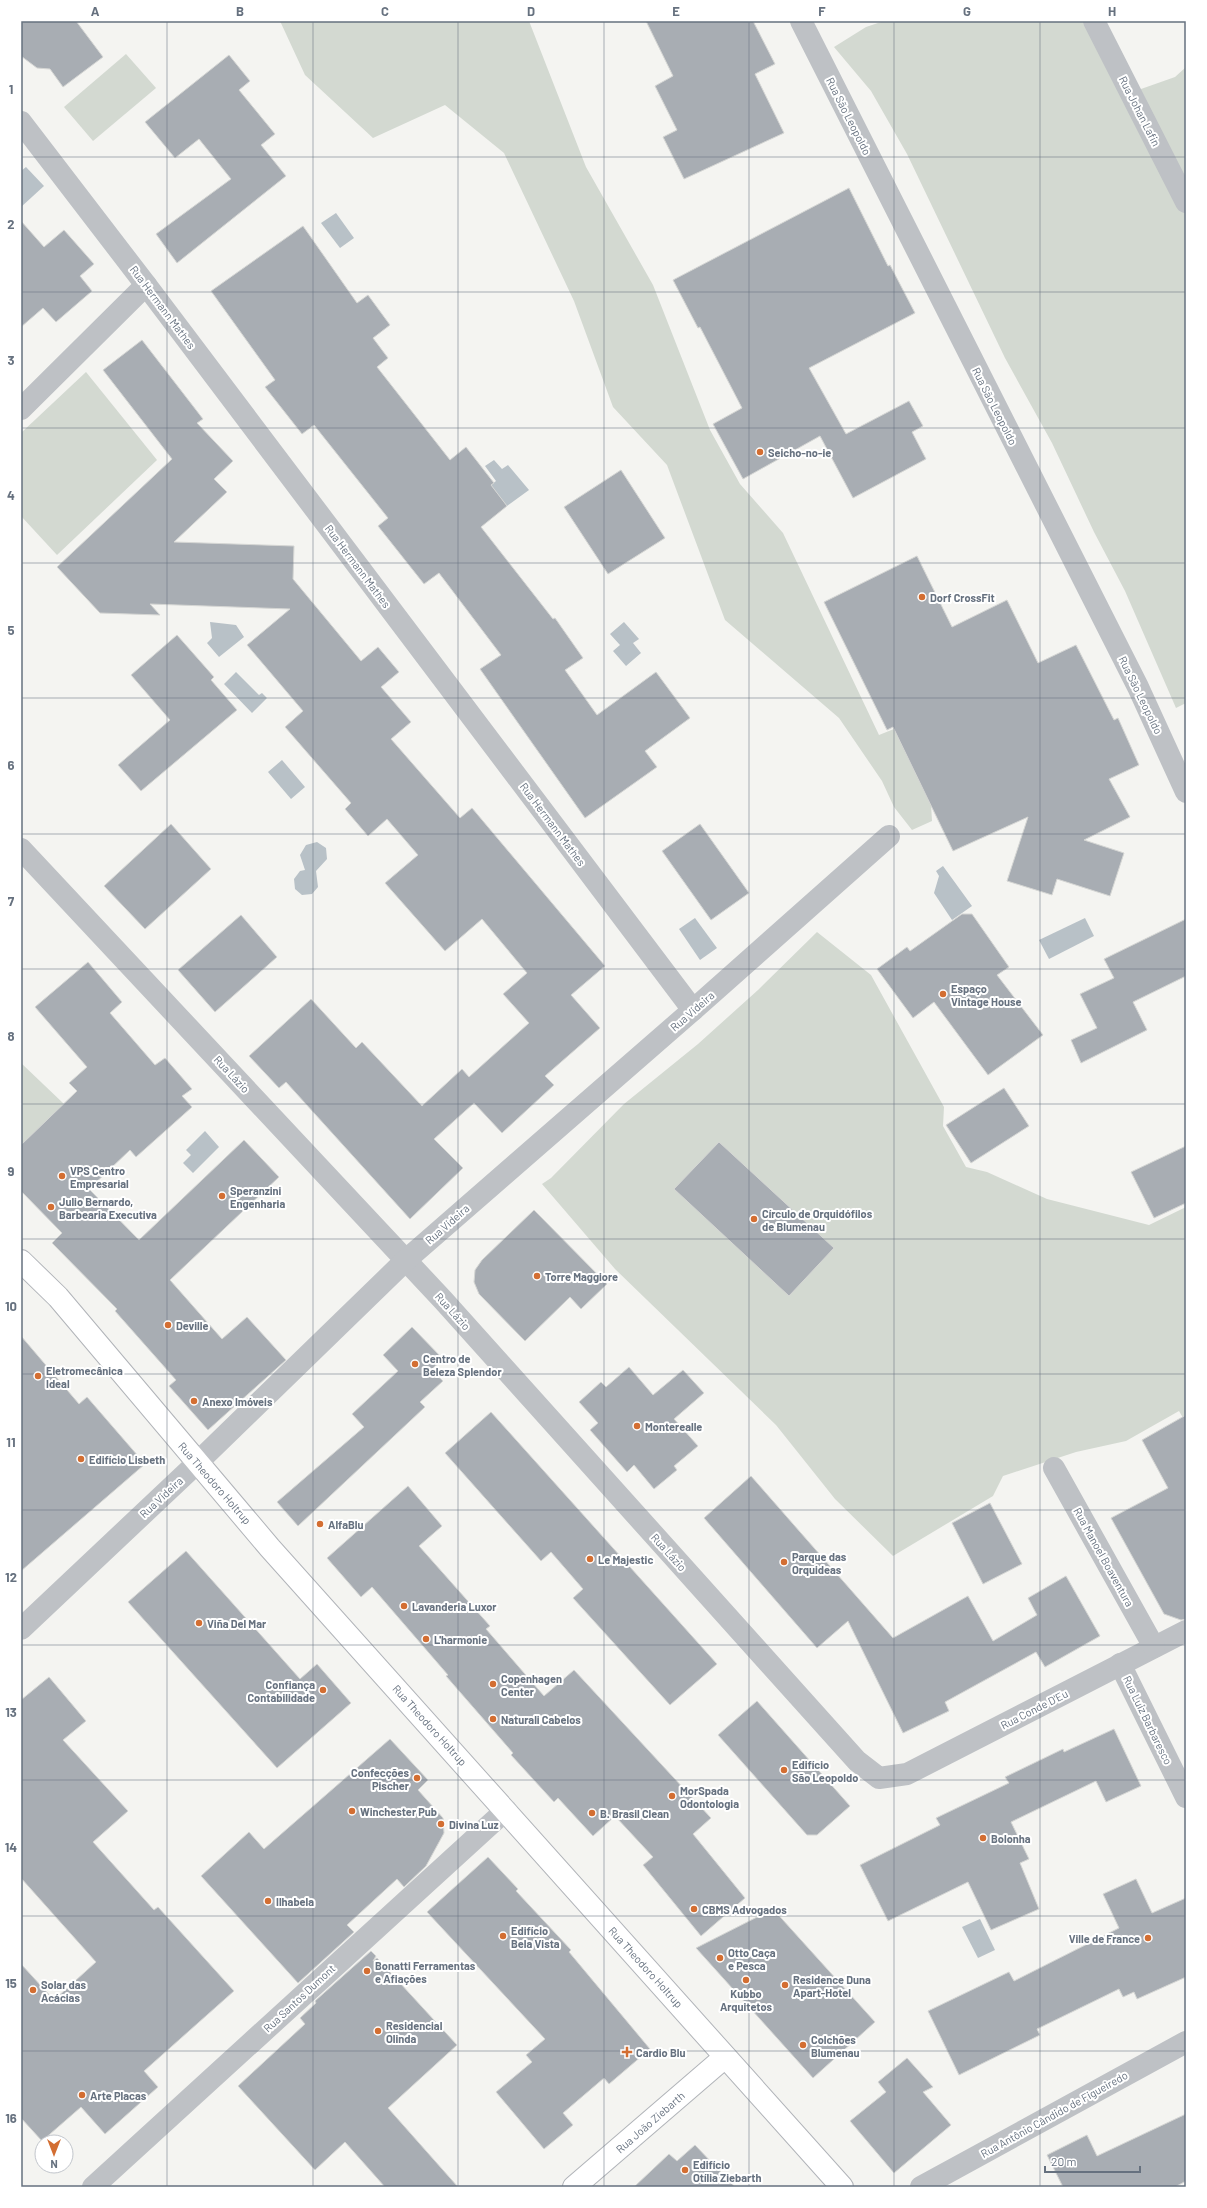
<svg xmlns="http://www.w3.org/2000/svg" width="1207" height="2208" viewBox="0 0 1207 2208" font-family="Barlow,sans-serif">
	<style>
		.green { fill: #d3d9d1 }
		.water { fill: #b8c1c7 }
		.building { fill: #a8adb3; stroke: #d5d6d4 }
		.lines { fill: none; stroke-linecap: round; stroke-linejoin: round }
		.secondary-casing { stroke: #b1b4b9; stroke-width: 24 }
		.street { stroke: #bec1c5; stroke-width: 22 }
		.secondary { stroke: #fff; stroke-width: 22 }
		.grid { fill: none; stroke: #66717f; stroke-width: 1; stroke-opacity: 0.55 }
		.poi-dot { fill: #d36e32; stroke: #fff; stroke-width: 1.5 }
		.labels { text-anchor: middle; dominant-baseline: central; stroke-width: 4; stroke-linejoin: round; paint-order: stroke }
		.street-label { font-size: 11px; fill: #66717f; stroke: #fff }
		.poi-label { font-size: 11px; font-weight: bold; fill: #66717f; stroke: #fff; text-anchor: start }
		.neatline { fill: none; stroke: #66717f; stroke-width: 1.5 }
		.grid-label { font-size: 13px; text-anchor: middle; font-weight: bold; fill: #66717f }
	</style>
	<rect width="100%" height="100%" fill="#f4f4f1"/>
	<g class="green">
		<path d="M 280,21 L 529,21 L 586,167 L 653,285 L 710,430 L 740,484 L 783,533 L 879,735 L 894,729 L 931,804 L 932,821 L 912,830 L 894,807 L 882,781 L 839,718 L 725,620 L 667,465 L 613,407 L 574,301 L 504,153 L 445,105 L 373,138 L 305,75 Z"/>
		<path d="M 884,21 L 1083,21 L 1124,95 L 1175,77 L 1186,67 L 1186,703 L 1176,708 L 1125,591 L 1094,532 L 1052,443 L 1005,358 L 907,154 L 871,91 L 834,47 L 866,27 Z"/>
		<path d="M 126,54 L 156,88 L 93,141 L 64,107 Z"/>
		<path d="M 86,372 L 157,460 L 57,555 L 21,516 L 21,433 Z"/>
		<path d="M 817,932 L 871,975 L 944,1107 L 943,1126 L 966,1167 L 987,1172 L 1047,1199 L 1149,1225 L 1186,1207 L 1186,1423 L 1179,1411 L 1126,1441 L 1076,1452 L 1003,1476 L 993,1496 L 893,1556 L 835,1499 L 776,1425 L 615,1269 L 542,1184 L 551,1178 L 624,1104 L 698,1044 L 758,990 Z"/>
		<path d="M 21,1063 L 64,1104 L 21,1145 Z"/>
	</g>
	<g class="water">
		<path d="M 26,167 L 44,186 L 21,207 L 21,171 Z"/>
		<path d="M 336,213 L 354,238 L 340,248 L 321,223 Z"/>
		<path d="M 494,460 L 502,469 L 508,465 L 529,490 L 507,506 L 491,485 L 496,481 L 485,466 Z"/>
		<path d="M 210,622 L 236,625 L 244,637 L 219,657 L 207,643 L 212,638 Z"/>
		<path d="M 624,622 L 639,639 L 633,643 L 641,653 L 626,666 L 613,651 L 620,645 L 610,634 Z"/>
		<path d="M 236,672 L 259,695 L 262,693 L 267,698 L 252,713 L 224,684 Z"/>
		<path d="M 282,760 L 305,787 L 291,799 L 268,772 Z"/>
		<path d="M 317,842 L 326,848 L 327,859 L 316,871 L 318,887 L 312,894 L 302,895 L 295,889 L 294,879 L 300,871 L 305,870 L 300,855 L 306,845 Z"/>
		<path d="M 943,866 L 972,906 L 952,920 L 934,893 L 939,876 L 936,871 Z"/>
		<path d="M 695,918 L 717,948 L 700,960 L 679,929 Z"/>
		<path d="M 1085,918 L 1094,936 L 1049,959 L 1039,940 Z"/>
		<path d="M 205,1131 L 219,1147 L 193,1173 L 183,1163 L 191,1155 L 186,1150 Z"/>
		<path d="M 980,1919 L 995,1950 L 978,1958 L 962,1927 Z"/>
	</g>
	<g class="building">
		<path d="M 21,21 L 76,21 L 103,57 L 63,87 L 50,69 L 37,68 L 21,56 Z"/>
		<path d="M 646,21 L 753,21 L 775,64 L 755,74 L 784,133 L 684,179 L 663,137 L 677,130 L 655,86 L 673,76 Z"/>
		<path d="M 229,55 L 250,81 L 239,90 L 275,134 L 261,145 L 286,176 L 177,263 L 156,234 L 231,179 L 199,139 L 175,158 L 145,122 Z"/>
		<path d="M 849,188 L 888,266 L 890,265 L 915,313 L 809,368 L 846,434 L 909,401 L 923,426 L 912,432 L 926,459 L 853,498 L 820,436 L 743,479 L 713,424 L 742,408 L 700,327 L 698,328 L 673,280 Z"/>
		<path d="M 21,221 L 44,247 L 64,230 L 94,264 L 80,276 L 92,291 L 56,322 L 43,308 L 21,327 Z"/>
		<path d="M 303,226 L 357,303 L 368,295 L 390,325 L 373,338 L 388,358 L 377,367 L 450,460 L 466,447 L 494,483 L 491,485 L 507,506 L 481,527 L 553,619 L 555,618 L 583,658 L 565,670 L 597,715 L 656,672 L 690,718 L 645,751 L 657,767 L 585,818 L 480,669 L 501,655 L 439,573 L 424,584 L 378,526 L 388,518 L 314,425 L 302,434 L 265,387 L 275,380 L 211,291 Z"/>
		<path d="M 142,340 L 203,419 L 197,423 L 233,461 L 214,479 L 227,492 L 174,542 L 294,546 L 293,579 L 361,661 L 378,647 L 399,672 L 381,687 L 411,722 L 391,739 L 460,818 L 472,808 L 605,966 L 571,995 L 600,1028 L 545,1076 L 554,1085 L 502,1133 L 474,1103 L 434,1139 L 463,1168 L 410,1219 L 286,1082 L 279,1088 L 249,1056 L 311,999 L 356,1048 L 362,1042 L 422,1106 L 462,1069 L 469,1077 L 529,1023 L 503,994 L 527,973 L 482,919 L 445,951 L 385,883 L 418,855 L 387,819 L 368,836 L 345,809 L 351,803 L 285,727 L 303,711 L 247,645 L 290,609 L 150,604 L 160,615 L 100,613 L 57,567 L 172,459 L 103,370 Z"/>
		<path d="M 621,470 L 665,538 L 608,574 L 564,507 Z"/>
		<path d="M 917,556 L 952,627 L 1007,600 L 1038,663 L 1076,645 L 1114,720 L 1118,718 L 1139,765 L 1109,779 L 1130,817 L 1084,840 L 1124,853 L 1110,896 L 1057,879 L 1052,895 L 1007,881 L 1028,817 L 953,851 L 893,727 L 887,730 L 824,602 Z"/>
		<path d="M 177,635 L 214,677 L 211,680 L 237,710 L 141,791 L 118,765 L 170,720 L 131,675 Z"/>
		<path d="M 171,824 L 211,869 L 145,929 L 104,886 Z"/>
		<path d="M 700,824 L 749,893 L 711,920 L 662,851 Z"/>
		<path d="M 962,914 L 972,914 L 1009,967 L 997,975 L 1043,1035 L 988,1075 L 934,1002 L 913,1018 L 877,969 L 907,947 L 910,951 Z"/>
		<path d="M 241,915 L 277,957 L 215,1012 L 178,970 Z"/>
		<path d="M 1186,919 L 1186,976 L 1133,1002 L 1147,1030 L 1081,1063 L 1071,1040 L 1097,1028 L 1080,994 L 1114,978 L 1104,959 Z"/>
		<path d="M 88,962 L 122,1002 L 110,1013 L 155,1065 L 165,1058 L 192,1089 L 182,1096 L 192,1107 L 136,1157 L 130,1150 L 89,1189 L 139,1240 L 244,1140 L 279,1177 L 170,1280 L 222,1339 L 247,1317 L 286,1360 L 208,1430 L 169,1386 L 176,1380 L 115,1311 L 117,1309 L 52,1243 L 62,1233 L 21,1191 L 21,1145 L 77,1091 L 69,1083 L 87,1067 L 35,1007 Z"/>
		<path d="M 1004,1088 L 1029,1126 L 971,1163 L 946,1125 Z"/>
		<path d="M 719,1142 L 834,1248 L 789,1296 L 674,1189 Z"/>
		<path d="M 1186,1146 L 1186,1203 L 1154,1218 L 1131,1172 Z"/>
		<path d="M 534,1210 L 607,1284 L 581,1309 L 570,1297 L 525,1341 L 479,1294 L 474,1282 L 475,1270 L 482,1260 Z"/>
		<path d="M 412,1327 L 443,1359 L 431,1370 L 443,1381 L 420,1402 L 425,1407 L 298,1526 L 277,1502 L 364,1427 L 352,1414 L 398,1371 L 383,1355 Z"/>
		<path d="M 21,1336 L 79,1404 L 87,1397 L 145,1464 L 21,1571 Z"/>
		<path d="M 629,1367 L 653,1395 L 683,1370 L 704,1393 L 674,1419 L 698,1446 L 674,1466 L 677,1470 L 654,1489 L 634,1465 L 627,1472 L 590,1430 L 598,1423 L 579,1402 L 601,1382 L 606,1387 Z"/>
		<path d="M 491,1412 L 717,1664 L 670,1705 L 573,1598 L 583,1589 L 551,1552 L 541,1561 L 445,1453 Z"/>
		<path d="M 1186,1415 L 1186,1619 L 1181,1620 L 1164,1614 L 1111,1518 L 1168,1488 L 1142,1440 Z"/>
		<path d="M 751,1476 L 893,1638 L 968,1596 L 993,1641 L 1037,1615 L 1028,1598 L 1066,1576 L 1100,1636 L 1045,1667 L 1036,1652 L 945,1702 L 949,1711 L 903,1733 L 848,1621 L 817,1648 L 704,1518 Z"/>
		<path d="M 408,1486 L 442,1526 L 419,1546 L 490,1626 L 486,1629 L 544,1696 L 574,1670 L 711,1818 L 693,1834 L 745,1898 L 701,1936 L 643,1865 L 653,1857 L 615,1816 L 593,1836 L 558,1798 L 554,1802 L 511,1755 L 513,1753 L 446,1676 L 448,1675 L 372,1587 L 361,1597 L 327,1558 Z"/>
		<path d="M 990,1503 L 1022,1564 L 983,1584 L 952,1523 Z"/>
		<path d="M 186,1551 L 300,1679 L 317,1664 L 351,1703 L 277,1768 L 128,1602 Z"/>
		<path d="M 49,1677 L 86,1721 L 63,1740 L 128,1811 L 93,1842 L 154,1910 L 158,1907 L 234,1991 L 144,2071 L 158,2087 L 105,2134 L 81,2107 L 42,2141 L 21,2118 L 21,1964 L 54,2000 L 96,1962 L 21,1878 L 21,1700 Z"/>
		<path d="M 757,1701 L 850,1806 L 817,1835 L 807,1835 L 718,1735 Z"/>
		<path d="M 1114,1729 L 1141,1786 L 1106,1802 L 1096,1781 L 1011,1822 L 1029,1859 L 1020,1863 L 1039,1909 L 991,1930 L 968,1882 L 888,1921 L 860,1865 L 940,1825 L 936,1818 L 1009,1783 L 1005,1777 L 1063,1749 L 1064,1752 Z"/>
		<path d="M 390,1739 L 428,1780 L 418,1790 L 443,1818 L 444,1833 L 426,1866 L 404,1887 L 397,1879 L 347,1925 L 354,1932 L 298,1983 L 201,1876 L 249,1832 L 264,1849 Z"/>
		<path d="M 488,1857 L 518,1889 L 516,1891 L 571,1950 L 569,1952 L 650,2049 L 609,2084 L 604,2078 L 563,2113 L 573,2125 L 544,2149 L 496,2092 L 532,2062 L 526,2055 L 545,2039 L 427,1912 Z"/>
		<path d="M 1136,1879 L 1152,1913 L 1186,1898 L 1186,1977 L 1137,1999 L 1134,1992 L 1123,1997 L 1119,1989 L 1037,2029 L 1040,2035 L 959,2075 L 928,2011 L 1009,1972 L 1014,1981 L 1119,1928 L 1103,1894 Z"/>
		<path d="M 773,1909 L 875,2022 L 813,2078 L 696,1948 Z"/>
		<path d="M 371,1951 L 376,1956 L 373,1961 L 377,1958 L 457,2045 L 388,2108 L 458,2187 L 385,2187 L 345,2142 L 315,2170 L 238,2086 L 305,2024 L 300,2018 L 316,2003 L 315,2001 Z"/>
		<path d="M 907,2058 L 933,2087 L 923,2092 L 951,2125 L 894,2173 L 850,2121 L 886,2092 L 878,2082 Z"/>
		<path d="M 1186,2114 L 1186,2181 L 1175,2187 L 1063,2187 L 1047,2155 L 1087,2135 L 1097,2156 Z"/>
		<path d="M 695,2145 L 735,2187 L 634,2187 L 669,2154 L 677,2161 Z"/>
	</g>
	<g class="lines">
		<g class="secondary-casing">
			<g id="secondary">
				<path d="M 21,1261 L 58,1297 L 270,1548 L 842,2187"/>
				<path d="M 574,2187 L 725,2057"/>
			</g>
		</g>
		<g class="street">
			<path d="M 801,21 L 1138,687 L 1186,792"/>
			<path d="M 1094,21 L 1186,202"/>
			<path d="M 21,122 L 146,285 L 693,1010"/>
			<path d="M 21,409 L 146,285"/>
			<path d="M 21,849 L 443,1300 L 857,1761 L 879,1778 L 907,1774 L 1186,1631"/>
			<path d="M 1054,1468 L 1154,1647"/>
			<path d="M 21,1629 L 197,1463 L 406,1260 L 693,1010 L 889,836"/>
			<path d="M 1120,1664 L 1186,1797"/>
			<path d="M 93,2187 L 506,1810"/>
			<path d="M 921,2187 L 1186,2042"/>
		</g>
		<use href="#secondary" class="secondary"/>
	</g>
	<path class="grid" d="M 167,21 L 167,2187M 313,21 L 313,2187M 458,21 L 458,2187M 604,21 L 604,2187M 749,21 L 749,2187M 894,21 L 894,2187M 1040,21 L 1040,2187M 21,157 L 1186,157M 21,292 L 1186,292M 21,428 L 1186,428M 21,563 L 1186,563M 21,698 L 1186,698M 21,834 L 1186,834M 21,969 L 1186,969M 21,1104 L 1186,1104M 21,1239 L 1186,1239M 21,1374 L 1186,1374M 21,1510 L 1186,1510M 21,1645 L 1186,1645M 21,1780 L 1186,1780M 21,1916 L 1186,1916M 21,2051 L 1186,2051"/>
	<g class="poi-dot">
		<circle cx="760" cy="452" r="4"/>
		<circle cx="922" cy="597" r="4"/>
		<circle cx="943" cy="994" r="4"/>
		<circle cx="62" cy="1176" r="4"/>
		<circle cx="222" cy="1196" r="4"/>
		<circle cx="51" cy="1207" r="4"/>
		<circle cx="754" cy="1219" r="4"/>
		<circle cx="537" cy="1276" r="4"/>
		<circle cx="168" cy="1325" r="4"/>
		<circle cx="415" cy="1364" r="4"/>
		<circle cx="38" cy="1376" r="4"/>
		<circle cx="194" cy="1401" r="4"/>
		<circle cx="637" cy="1426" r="4"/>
		<circle cx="81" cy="1459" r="4"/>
		<circle cx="320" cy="1524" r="4"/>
		<circle cx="590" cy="1559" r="4"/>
		<circle cx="784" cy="1562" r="4"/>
		<circle cx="404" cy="1606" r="4"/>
		<circle cx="199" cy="1623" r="4"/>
		<circle cx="426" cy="1639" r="4"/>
		<circle cx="493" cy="1684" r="4"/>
		<circle cx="323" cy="1690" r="4"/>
		<circle cx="493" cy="1719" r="4"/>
		<circle cx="784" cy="1770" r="4"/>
		<circle cx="417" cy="1778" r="4"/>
		<circle cx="672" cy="1796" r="4"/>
		<circle cx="352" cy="1811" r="4"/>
		<circle cx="592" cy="1813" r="4"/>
		<circle cx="441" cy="1824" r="4"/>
		<circle cx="983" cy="1838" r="4"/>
		<circle cx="268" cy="1901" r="4"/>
		<circle cx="694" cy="1909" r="4"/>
		<circle cx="503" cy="1936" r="4"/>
		<circle cx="1148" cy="1938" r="4"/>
		<circle cx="720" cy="1958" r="4"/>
		<circle cx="367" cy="1971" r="4"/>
		<circle cx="746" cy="1980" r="4"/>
		<circle cx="785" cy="1985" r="4"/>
		<circle cx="33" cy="1990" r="4"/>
		<circle cx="378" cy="2031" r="4"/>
		<circle cx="803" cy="2045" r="4"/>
		<path d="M625 2046h4v4h4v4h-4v4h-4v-4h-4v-4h4z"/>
		<circle cx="82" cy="2095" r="4"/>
		<circle cx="685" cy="2170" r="4"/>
	</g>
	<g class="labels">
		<g class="street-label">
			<text transform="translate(1140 111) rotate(63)">Rua Johan Lafin</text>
			<text transform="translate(849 116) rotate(63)">Rua São Leopoldo</text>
			<text transform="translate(163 307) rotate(53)">Rua Hermann Mathes</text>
			<text transform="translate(995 406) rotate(63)">Rua São Leopoldo</text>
			<text transform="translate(358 566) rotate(53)">Rua Hermann Mathes</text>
			<text transform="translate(1141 695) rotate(64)">Rua São Leopoldo</text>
			<text transform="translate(553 824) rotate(53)">Rua Hermann Mathes</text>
			<text transform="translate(692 1011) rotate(-41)">Rua Videira</text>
			<text transform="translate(232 1074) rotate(47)">Rua Lázio</text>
			<text transform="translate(447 1224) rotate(-41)">Rua Videira</text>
			<text transform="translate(453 1311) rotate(48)">Rua Lázio</text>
			<text transform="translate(215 1483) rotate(49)">Rua Theodoro Holtrup</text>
			<text transform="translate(161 1497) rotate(-43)">Rua Videira</text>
			<text transform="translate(669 1552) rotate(48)">Rua Lázio</text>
			<text transform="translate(1104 1557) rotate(61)">Rua Manoel Boaventura</text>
			<text transform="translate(1034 1709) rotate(-27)">Rua Conde D'Eu</text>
			<text transform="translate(1148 1720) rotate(64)">Rua Luiz Barbaresco</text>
			<text transform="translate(430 1725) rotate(48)">Rua Theodoro Holtrup</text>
			<text transform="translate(646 1967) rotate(48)">Rua Theodoro Holtrup</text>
			<text transform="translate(299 1998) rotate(-43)">Rua Santos Dumont</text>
			<text transform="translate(1054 2114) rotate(-29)">Rua Antônio Cândido de Figueiredo</text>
			<text transform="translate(650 2122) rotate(-41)">Rua João Ziebarth</text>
		</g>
		<g class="poi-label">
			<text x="768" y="452">Seicho-no-ie</text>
			<text x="930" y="597">Dorf CrossFit</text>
			<text x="951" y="988">Espaço<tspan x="951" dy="13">Vintage House</tspan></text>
			<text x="70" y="1170">VPS Centro<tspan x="70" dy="13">Empresarial</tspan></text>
			<text x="230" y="1190">Speranzini<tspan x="230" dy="13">Engenharia</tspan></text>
			<text x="59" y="1201">Julio Bernardo,<tspan x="59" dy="13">Barbearia Executiva</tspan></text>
			<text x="762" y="1213">Círculo de Orquidófilos<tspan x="762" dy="13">de Blumenau</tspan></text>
			<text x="545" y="1276">Torre Maggiore</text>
			<text x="176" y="1325">Deville</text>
			<text x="423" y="1358">Centro de<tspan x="423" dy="13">Beleza Splendor</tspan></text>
			<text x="46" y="1370">Eletromecânica<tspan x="46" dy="13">Ideal</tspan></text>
			<text x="202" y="1401">Anexo Imóveis</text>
			<text x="645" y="1426">Monterealle</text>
			<text x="89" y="1459">Edifício Lisbeth</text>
			<text x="328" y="1524">AlfaBlu</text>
			<text x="792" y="1556">Parque das<tspan x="792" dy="13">Orquideas</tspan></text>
			<text x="598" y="1559">Le Majestic</text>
			<text x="412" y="1606">Lavanderia Luxor</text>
			<text x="207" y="1623">Viña Del Mar</text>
			<text x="434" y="1639">L'harmonie</text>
			<text x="501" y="1678">Copenhagen<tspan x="501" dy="13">Center</tspan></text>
			<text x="315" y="1684" text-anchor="end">Confiança<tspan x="315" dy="13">Contabilidade</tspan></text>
			<text x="501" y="1719">Naturali Cabelos</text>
			<text x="792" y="1764">Edifício<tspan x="792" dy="13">São Leopoldo</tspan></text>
			<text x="409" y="1772" text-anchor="end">Confecções<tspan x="409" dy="13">Pischer</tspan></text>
			<text x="680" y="1790">MorSpada<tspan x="680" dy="13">Odontologia</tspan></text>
			<text x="360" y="1811">Winchester Pub</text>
			<text x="600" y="1813">B. Brasil Clean</text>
			<text x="449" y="1824">Divina Luz</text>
			<text x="991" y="1838">Bolonha</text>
			<text x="276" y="1901">Ilhabela</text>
			<text x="702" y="1909">CBMS Advogados</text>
			<text x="511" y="1930">Edifício<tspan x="511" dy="13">Bela Vista</tspan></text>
			<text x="1140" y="1938" text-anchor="end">Ville de France</text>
			<text x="728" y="1952">Otto Caça<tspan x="728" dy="13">e Pesca</tspan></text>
			<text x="375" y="1965">Bonatti Ferramentas<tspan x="375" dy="13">e Afiações</tspan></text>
			<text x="793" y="1979">Residence Duna<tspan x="793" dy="13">Apart-Hotel</tspan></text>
			<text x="41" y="1984">Solar das<tspan x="41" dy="13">Acácias</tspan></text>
			<text x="746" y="1993" text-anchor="middle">Kubbo<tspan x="746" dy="13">Arquitetos</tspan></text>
			<text x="386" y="2025">Residencial<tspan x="386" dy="13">Olinda</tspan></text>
			<text x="811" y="2039">Colchões<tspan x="811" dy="13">Blumenau</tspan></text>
			<text x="636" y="2052">Cardio Blu</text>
			<text x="90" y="2095">Arte Placas</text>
			<text x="693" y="2164">Edifício<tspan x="693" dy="13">Otília Ziebarth</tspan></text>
		</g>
	</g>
	<rect width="1207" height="2208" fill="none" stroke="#ffffff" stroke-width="44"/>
	<g transform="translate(54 2154) rotate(180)"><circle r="19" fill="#ffffff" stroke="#c2c6cc"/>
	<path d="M0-3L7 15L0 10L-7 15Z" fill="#d36e32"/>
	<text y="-6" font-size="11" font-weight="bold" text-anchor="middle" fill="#66717f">N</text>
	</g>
	<path d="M1045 2166v6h95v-6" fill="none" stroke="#66717f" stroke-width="2"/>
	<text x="1051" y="2166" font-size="12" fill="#66717f" stroke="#ffffff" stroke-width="3" paint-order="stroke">20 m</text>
	<rect x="22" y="22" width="1163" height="2164" class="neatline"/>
	<g class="grid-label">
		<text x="95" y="16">A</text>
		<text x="240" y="16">B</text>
		<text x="385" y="16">C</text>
		<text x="531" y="16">D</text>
		<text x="676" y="16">E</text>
		<text x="822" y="16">F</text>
		<text x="967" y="16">G</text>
		<text x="1112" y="16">H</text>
		<text x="11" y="94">1</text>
		<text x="11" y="229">2</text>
		<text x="11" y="365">3</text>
		<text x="11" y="500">4</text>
		<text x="11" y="635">5</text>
		<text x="11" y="770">6</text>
		<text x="11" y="906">7</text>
		<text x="11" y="1041">8</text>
		<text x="11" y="1176">9</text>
		<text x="11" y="1311">10</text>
		<text x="11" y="1447">11</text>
		<text x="11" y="1582">12</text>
		<text x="11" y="1717">13</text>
		<text x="11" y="1852">14</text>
		<text x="11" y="1988">15</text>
		<text x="11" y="2123">16</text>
	</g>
</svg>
